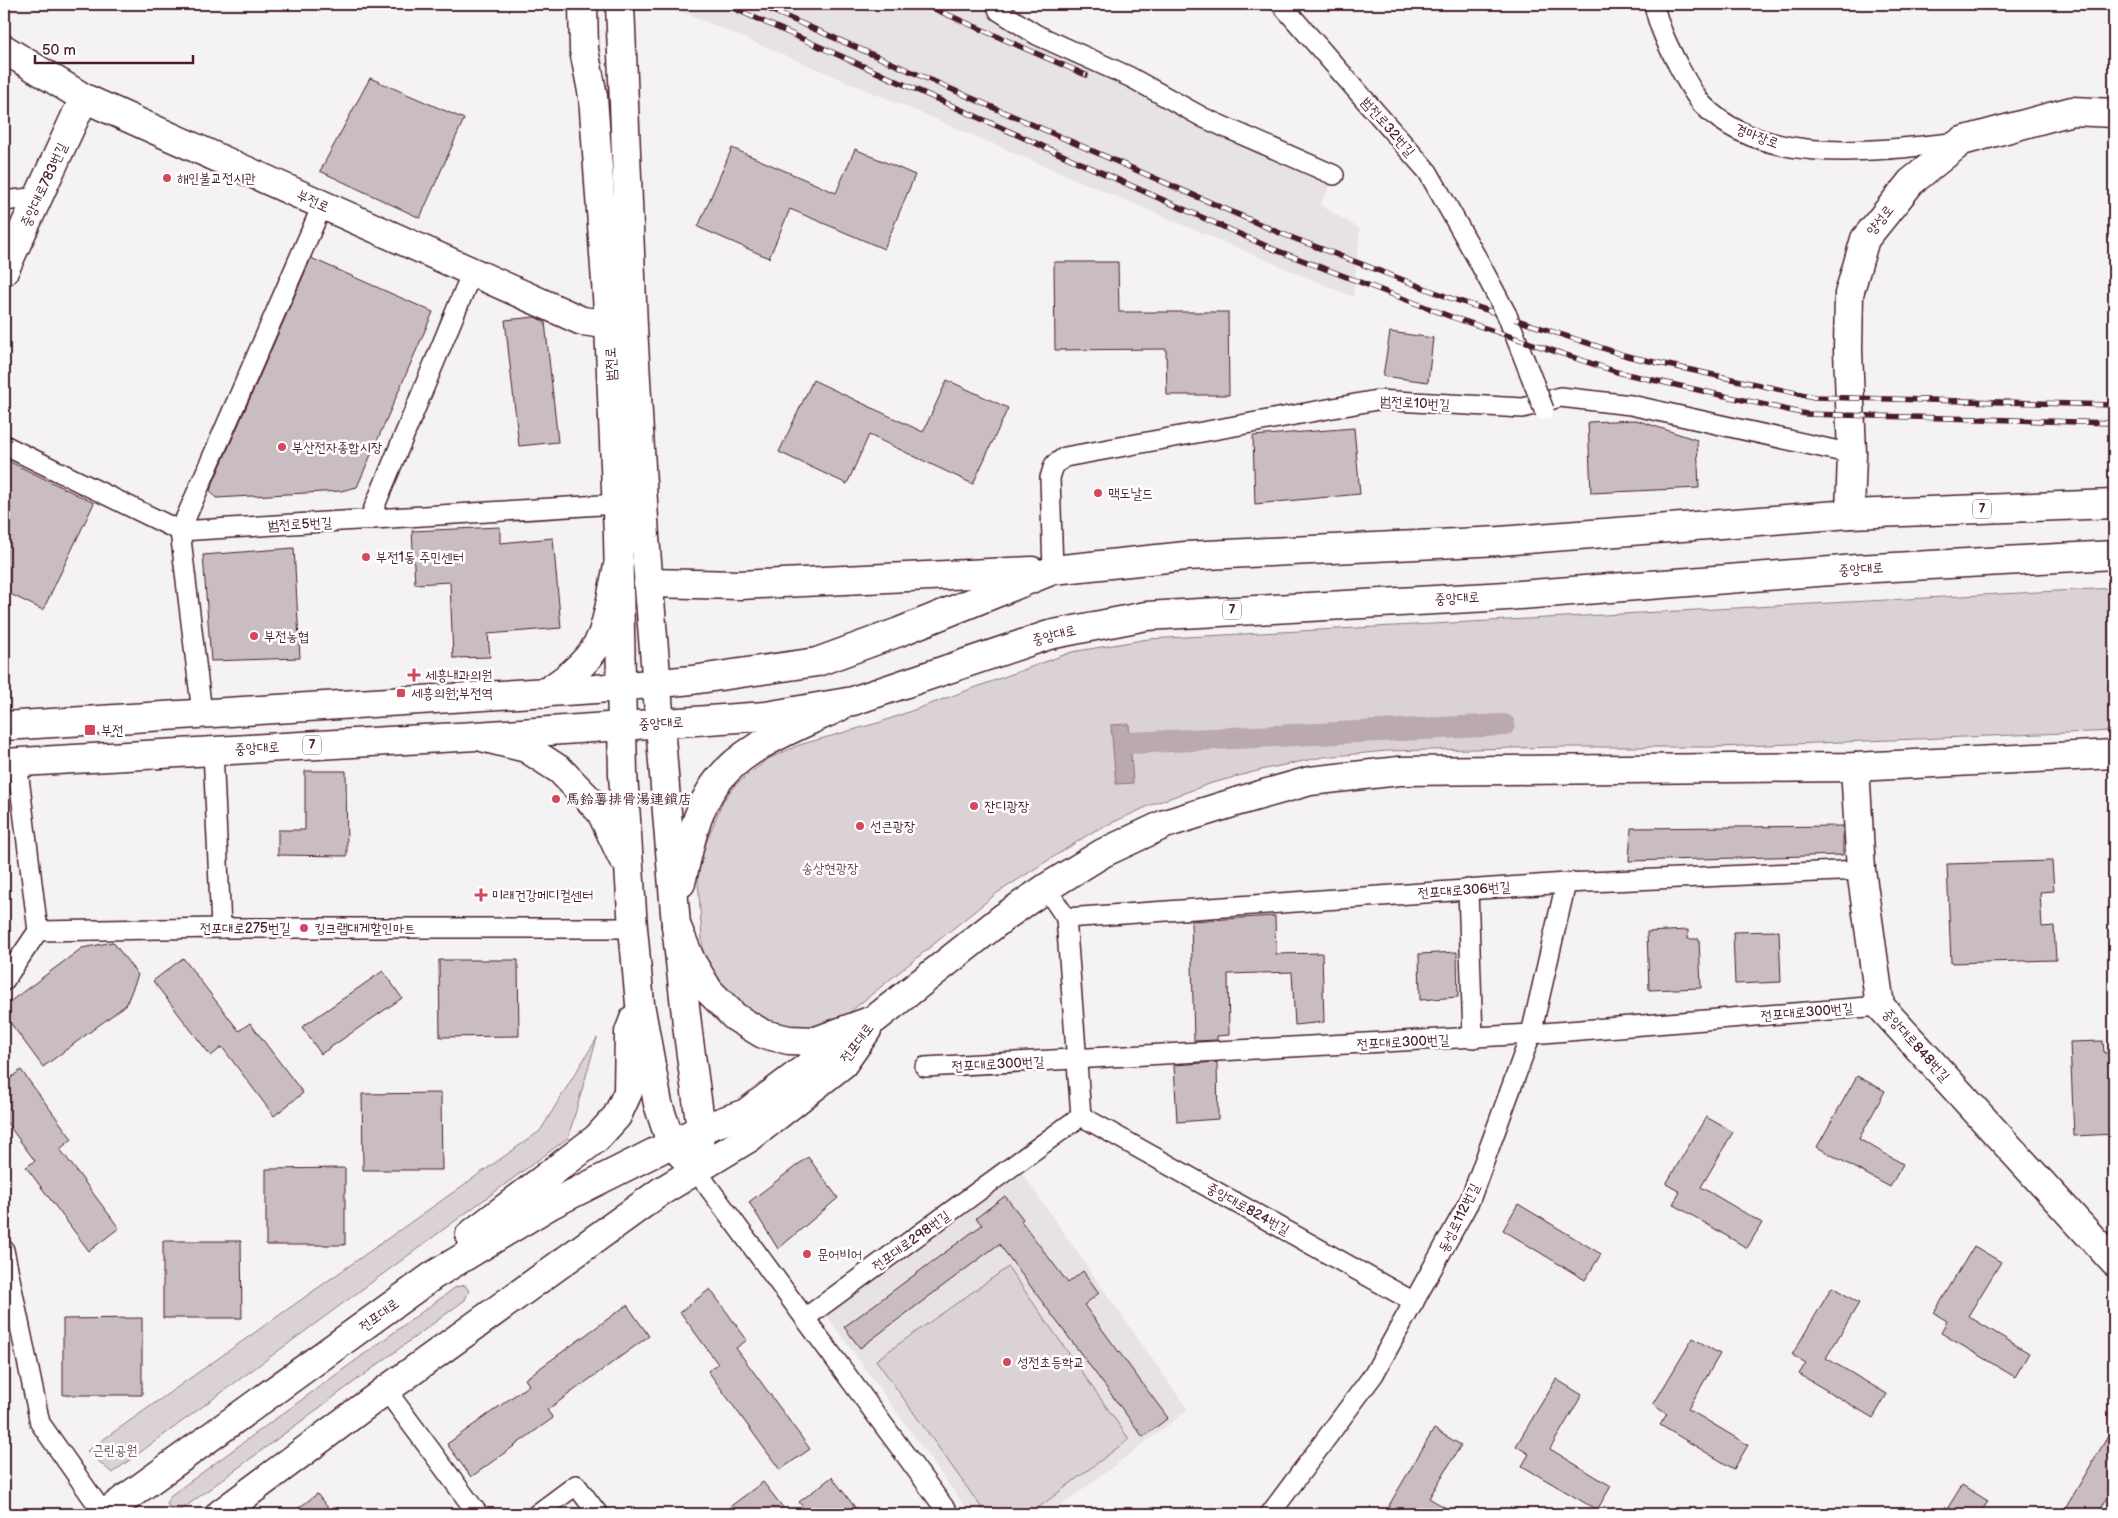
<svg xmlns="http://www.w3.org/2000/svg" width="2118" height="1518" viewBox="0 0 2118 1518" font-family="'Balsamiq Sans','LXGW WenKai TC','Poor Story',sans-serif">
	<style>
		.built { fill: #e7e2e3 }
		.green { fill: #dbd2d5; stroke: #927880 }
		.water { fill: #baa9ae; stroke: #8d727a }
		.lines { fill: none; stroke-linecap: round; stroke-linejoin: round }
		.canal { stroke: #baa9ae; stroke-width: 22 }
		.building { fill: #cabdc1; stroke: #4a1f2b }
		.street-casing { stroke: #4a1f2b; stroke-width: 22 }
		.secondary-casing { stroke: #4a1f2b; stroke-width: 31 }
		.primary-casing { stroke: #4a1f2b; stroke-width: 31 }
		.street { stroke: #fff; stroke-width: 19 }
		.secondary { stroke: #fff; stroke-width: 28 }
		.primary { stroke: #fff; stroke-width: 28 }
		.rail-casing { stroke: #4a1f2b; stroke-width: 5.5 }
		.rail { stroke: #fff; stroke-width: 4; stroke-dasharray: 11; stroke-linecap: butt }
		.street-bridge-casing { stroke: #4a1f2b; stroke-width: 22; stroke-linecap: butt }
		.street-bridge { stroke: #fff; stroke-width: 19 }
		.poi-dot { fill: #d1495b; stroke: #fff; stroke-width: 2 }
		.labels { text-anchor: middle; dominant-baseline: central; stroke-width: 5; stroke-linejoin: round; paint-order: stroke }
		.shield { fill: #fff; stroke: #80626b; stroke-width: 1 }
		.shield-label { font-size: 12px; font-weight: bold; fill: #4a1f2b }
		.street-label { font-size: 14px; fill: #4a1f2b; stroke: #fff }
		.poi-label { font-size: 14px; fill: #4a1f2b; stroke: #fff; text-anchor: start }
		.park-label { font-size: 14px; fill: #6e4c56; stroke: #fff }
	</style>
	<rect width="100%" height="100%" fill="#f4f2f2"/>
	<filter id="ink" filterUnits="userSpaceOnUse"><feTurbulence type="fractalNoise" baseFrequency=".02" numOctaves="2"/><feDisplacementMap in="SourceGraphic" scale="10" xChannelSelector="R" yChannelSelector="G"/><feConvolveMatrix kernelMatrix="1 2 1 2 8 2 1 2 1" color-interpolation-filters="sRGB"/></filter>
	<g filter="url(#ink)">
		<g class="built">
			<path d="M 664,4 L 978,4 L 1099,69 L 1332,182 L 1320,205 L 1360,229 L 1353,297 Z"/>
			<path d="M 1021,1172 L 1188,1410 L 1050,1514 L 970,1514 L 825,1313 Z"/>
		</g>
		<g class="green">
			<path d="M 2114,588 L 2114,731 L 1718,747 L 1560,747 L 1387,751 L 1323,757 L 1265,769 L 1212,783 L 1153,804 L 1094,831 L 997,893 L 840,1020 L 822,1029 L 777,1026 L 728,1001 L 703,954 L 698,879 L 702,852 L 723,801 L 735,785 L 768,759 L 799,745 L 881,722 L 1072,652 L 1148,639 Z"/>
			<path d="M 597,1038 L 568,1138 L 112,1473 L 87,1451 L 540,1131 Z"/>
			<path d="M 1008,1267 L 1129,1439 L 1030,1514 L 986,1514 L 876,1360 Z"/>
			<path d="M 465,1285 L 469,1291 L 465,1300 L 181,1510 L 172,1511 L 167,1504 L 170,1496 L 456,1287 Z"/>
		</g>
		<path class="water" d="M 1129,724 L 1133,783 L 1116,784 L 1111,725 Z"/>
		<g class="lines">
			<path class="canal" d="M 1130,743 L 1504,725"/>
		</g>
		<g class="building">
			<path d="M 370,78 L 464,119 L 420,218 L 320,171 Z"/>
			<path d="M 732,148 L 836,193 L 855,149 L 915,175 L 884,249 L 790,209 L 769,258 L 698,227 Z"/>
			<path d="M 311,258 L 433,312 L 357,487 L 341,491 L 216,498 L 210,490 Z"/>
			<path d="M 1054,262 L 1118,262 L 1119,312 L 1228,312 L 1229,395 L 1167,395 L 1166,349 L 1055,350 Z"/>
			<path d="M 535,317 L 545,322 L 558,442 L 519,446 L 505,320 Z"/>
			<path d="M 1390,332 L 1433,338 L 1428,382 L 1383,376 Z"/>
			<path d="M 813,380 L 923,432 L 947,380 L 1008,408 L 973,484 L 869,435 L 847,484 L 779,452 Z"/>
			<path d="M 1636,420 L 1697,440 L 1699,488 L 1591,493 L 1588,422 Z"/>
			<path d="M 1354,428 L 1360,494 L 1255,504 L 1253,436 Z"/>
			<path d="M 4,459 L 94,503 L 43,610 L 4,591 Z"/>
			<path d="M 500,527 L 500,543 L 553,538 L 561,628 L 488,634 L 490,657 L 453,658 L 450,582 L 415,584 L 412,531 Z"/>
			<path d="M 294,548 L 300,658 L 211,661 L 203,555 Z"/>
			<path d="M 305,771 L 346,771 L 347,856 L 278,855 L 278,830 L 305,830 Z"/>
			<path d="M 1843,826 L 1843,855 L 1629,861 L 1631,828 Z"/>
			<path d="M 2052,861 L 2054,891 L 2040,892 L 2042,927 L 2054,926 L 2056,960 L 1951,963 L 1947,864 Z"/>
			<path d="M 1275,916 L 1276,954 L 1322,953 L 1324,1022 L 1295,1025 L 1292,972 L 1228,974 L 1229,1035 L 1217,1036 L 1217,1040 L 1194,1041 L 1191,921 Z"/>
			<path d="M 1688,930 L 1688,939 L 1699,939 L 1701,988 L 1649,990 L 1647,932 Z"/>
			<path d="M 1779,931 L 1781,982 L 1735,984 L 1733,932 Z"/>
			<path d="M 113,942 L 138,975 L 126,1005 L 43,1067 L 4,1014 L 4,1006 L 82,948 Z"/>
			<path d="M 1457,952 L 1458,997 L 1420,1000 L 1419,954 Z"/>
			<path d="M 183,958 L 239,1031 L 250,1023 L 303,1093 L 274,1116 L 222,1047 L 211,1056 L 153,981 Z"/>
			<path d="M 439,960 L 518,960 L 519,1036 L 440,1037 Z"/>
			<path d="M 383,971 L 402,998 L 321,1054 L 302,1027 Z"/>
			<path d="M 2103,1041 L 2104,1053 L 2114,1052 L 2114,1134 L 2074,1136 L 2070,1042 Z"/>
			<path d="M 1217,1062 L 1218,1119 L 1177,1122 L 1174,1065 Z"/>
			<path d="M 21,1070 L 72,1139 L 60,1149 L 119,1228 L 89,1251 L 26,1167 L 35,1161 L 4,1119 L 4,1083 Z"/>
			<path d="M 1857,1076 L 1885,1091 L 1859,1139 L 1903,1164 L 1890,1187 L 1817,1147 Z"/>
			<path d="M 441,1093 L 442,1170 L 363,1170 L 362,1094 Z"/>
			<path d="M 1706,1117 L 1733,1132 L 1701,1187 L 1762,1223 L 1747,1248 L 1673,1204 L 1680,1192 L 1666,1184 Z"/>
			<path d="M 808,1157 L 838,1198 L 778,1249 L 749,1202 Z"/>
			<path d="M 345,1168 L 345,1245 L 266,1245 L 266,1169 Z"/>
			<path d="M 1005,1196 L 1023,1219 L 1021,1221 L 1068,1283 L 1083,1271 L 1099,1293 L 1084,1305 L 1168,1418 L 1143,1437 L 999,1244 L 860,1348 L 844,1327 L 982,1225 L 976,1218 Z"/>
			<path d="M 1518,1204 L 1601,1254 L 1585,1280 L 1503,1230 Z"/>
			<path d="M 163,1241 L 241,1241 L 242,1318 L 163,1318 Z"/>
			<path d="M 1974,1246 L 2001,1262 L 1968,1316 L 2029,1353 L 2015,1377 L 1941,1333 L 1947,1321 L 1934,1313 Z"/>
			<path d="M 1832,1287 L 1859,1303 L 1826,1358 L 1887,1394 L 1873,1418 L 1799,1374 L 1806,1363 L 1792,1355 Z"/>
			<path d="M 710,1289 L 747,1340 L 736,1348 L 810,1449 L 780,1470 L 708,1371 L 718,1364 L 680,1312 Z"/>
			<path d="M 627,1305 L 649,1336 L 547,1410 L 553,1418 L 471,1477 L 447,1444 L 529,1385 L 525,1379 Z"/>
			<path d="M 142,1318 L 142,1395 L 63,1395 L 63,1319 Z"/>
			<path d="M 1693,1338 L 1720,1354 L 1688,1409 L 1748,1445 L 1734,1469 L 1660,1425 L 1667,1414 L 1653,1405 Z"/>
			<path d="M 1556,1379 L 1582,1395 L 1550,1449 L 1611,1486 L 1597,1510 L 1522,1466 L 1529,1454 L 1516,1446 Z"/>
			<path d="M 2114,1426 L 2114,1486 L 2098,1514 L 2074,1514 L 2065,1509 Z"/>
			<path d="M 1434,1429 L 1461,1445 L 1429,1498 L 1456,1514 L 1400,1514 L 1388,1507 Z"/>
			<path d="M 832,1477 L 860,1514 L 808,1514 L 799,1502 Z"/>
			<path d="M 763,1482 L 788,1514 L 720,1514 Z"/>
			<path d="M 1962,1485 L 1988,1501 L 1980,1514 L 1944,1514 Z"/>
			<path d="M 317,1494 L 333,1514 L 291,1514 Z"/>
		</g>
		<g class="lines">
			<g class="street-casing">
				<g id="street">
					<path d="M 996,4 L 999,11 L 1037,35 L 1130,77 L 1204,118 L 1334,175"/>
					<path d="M 1281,4 L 1428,172 L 1479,262"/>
					<path d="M 1654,4 C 1658,26 1668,46 1679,67 C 1686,80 1693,94 1703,105 C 1765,169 1881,150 1960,142"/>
					<path d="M 4,201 L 38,197"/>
					<path d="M 1507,315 L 1534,384"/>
					<path d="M 4,445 L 180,531 L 617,504"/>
					<path d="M 369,520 L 472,272"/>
					<path d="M 180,531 L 322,206"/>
					<path d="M 180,531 L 202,713"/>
					<path d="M 1053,570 L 1050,478 L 1054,465 L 1065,457 L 1377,400 L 1523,408 L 1560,397 L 1631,405 L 1852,454"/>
					<path d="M 213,751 L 221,928"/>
					<path d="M 17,762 L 38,931"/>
					<path d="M 1046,888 L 1066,918"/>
					<path d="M 1468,889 L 1473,1038"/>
					<path d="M 1066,918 L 1566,883 L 1861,870"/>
					<path d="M 1066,918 L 1081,1116 L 1414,1302"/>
					<path d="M 4,981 L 38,931 L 221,928 L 633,928"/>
					<path d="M 925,1067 L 1531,1034 L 1880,1006"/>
					<path d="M 695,1169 L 949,1514"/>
					<path d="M 4,1250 L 40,1423 L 104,1514"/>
					<path d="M 805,1318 L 1081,1116"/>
					<path d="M 386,1390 L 478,1514"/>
					<path d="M 537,1514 L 576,1485 L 598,1514"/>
					<path d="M 1270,1514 L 1374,1374 L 1470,1200 L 1531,1034 L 1566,883"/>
				</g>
			</g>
			<g class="secondary-casing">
				<g id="secondary">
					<path d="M 583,4 L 584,50 L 593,96 L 609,325 L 618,536 L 623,774 L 633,928 L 640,1004 L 658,1104 L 671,1143 L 695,1169"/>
					<path d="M 620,4 L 633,327 L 645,537 L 676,925 L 688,1033 L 701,1129 L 695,1169"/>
					<path d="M 4,49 L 84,98 L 582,321 L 628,327"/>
					<path d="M 4,271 L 84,98"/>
					<path d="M 1850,514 L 1852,454 L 1848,350 L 1849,294 L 1865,239 L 1911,182 L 1962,141 L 2072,111 L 2114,113"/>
					<path d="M 485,738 L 526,748 L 560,770 L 601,812 L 622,857"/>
					<path d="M 1855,767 L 1861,870 L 1880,1006 L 2114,1262"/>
					<path d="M 681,883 C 688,853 694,818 710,792 C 736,748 795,728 839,707"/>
					<path d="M 676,925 L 691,961 L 709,991 L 735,1017 L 763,1034 L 789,1040 L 816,1041 L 875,1019 L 1004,917 L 1046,888 L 1103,853 L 1165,824 L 1239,801 L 1310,781 L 1399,771 L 1855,767 L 2114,754"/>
					<path d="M 470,1235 L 597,1138 L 617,1116 L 628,1092 L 629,1032 L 634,1019"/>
					<path d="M 104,1514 L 434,1275 L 550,1205 L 701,1129 L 746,1113 L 844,1039"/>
					<path d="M 220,1514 L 386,1390 L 660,1192 L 749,1138 L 843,1064 L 867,1030"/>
				</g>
			</g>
			<g class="primary-casing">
				<g id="primary">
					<path d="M 648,583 L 740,585 L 1032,571"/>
					<path d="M 545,693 C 567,679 592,660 602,635 C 610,613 613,585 619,562"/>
					<path d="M 4,726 L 596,689 L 692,680 L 817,662 L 899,632 L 1053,570 L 1186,556 L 1500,541 L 1850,514 L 2114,504"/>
					<path d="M 4,763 L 476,736 L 766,716 L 853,701 L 1049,635 L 1146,616 L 1507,596 L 1857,569 L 2114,555"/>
				</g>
			</g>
			<use href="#street" class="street"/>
			<use href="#secondary" class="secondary"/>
			<use href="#primary" class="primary"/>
			<g class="rail-casing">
				<g id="rail">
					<path d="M 724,4 L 1273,249 L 1449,316 L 1617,372 L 1806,414 L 2114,423"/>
					<path d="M 757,4 L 1280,233 L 1453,299 L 1627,356 L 1814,397 L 2114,405"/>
					<path d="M 923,4 L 1086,75"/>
				</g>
			</g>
			<use href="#rail" class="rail"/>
			<g class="street-bridge-casing">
				<g id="street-bridge">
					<path d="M 1479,262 L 1507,315"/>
					<path d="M 1534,384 L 1544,410"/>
				</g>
			</g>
			<use href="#street-bridge" class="street-bridge"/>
		</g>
	</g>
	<g class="poi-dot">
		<circle cx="167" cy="178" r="5"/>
		<circle cx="282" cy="447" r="5"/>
		<circle cx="1098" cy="493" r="5"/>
		<circle cx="366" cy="557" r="5"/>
		<circle cx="254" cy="636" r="5"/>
		<path d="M411.5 667.5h5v5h5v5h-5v5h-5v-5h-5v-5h5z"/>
		<rect x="396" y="688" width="10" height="10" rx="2.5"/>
		<rect x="84" y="724" width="12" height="12" rx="2.5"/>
		<circle cx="556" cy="799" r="5"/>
		<circle cx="974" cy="806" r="5"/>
		<circle cx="860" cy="826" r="5"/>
		<path d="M478.5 887.5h5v5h5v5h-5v5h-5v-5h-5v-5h5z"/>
		<circle cx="304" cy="928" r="5"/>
		<circle cx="807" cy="1254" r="5"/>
		<circle cx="1007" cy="1362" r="5"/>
	</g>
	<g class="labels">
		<g class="shield">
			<rect x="1973" y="499.5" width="18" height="19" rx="4"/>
			<rect x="1223" y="600.5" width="18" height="19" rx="4"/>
			<rect x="303" y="735.5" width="18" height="19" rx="4"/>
		</g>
		<g class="shield-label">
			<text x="1982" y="509">7</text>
			<text x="1232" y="610">7</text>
			<text x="312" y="745">7</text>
		</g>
		<g class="street-label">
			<text transform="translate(1388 127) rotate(49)">범전로32번길</text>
			<text transform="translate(1757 136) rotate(21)">경마장로</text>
			<text transform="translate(44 185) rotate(-65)">중앙대로783번길</text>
			<text transform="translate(313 201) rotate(25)">부전로</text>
			<text transform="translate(1880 220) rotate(-51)">양성로</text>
			<text transform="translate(611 364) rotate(-92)">범전로</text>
			<text transform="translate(1415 403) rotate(3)">범전로10번길</text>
			<text transform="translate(300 524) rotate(-3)">범전로5번길</text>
			<text transform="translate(1861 569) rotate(-4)">중앙대로</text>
			<text transform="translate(1457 598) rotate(-3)">중앙대로</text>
			<text transform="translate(1054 635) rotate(-14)">중앙대로</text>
			<text transform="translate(661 723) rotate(-3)">중앙대로</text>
			<text transform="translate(257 748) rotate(-3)">중앙대로</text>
			<text transform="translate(1464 890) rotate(-4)">전포대로306번길</text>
			<text x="245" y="928">전포대로275번길</text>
			<text transform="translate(1807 1012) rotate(-5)">전포대로300번길</text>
			<text transform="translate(1403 1042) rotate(-3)">전포대로300번길</text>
			<text transform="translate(857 1043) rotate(-53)">전포대로</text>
			<text transform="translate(1916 1045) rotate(48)">중앙대로848번길</text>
			<text transform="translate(998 1064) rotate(-3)">전포대로300번길</text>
			<text transform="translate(1248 1209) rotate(29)">중앙대로824번길</text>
			<text transform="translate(1459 1218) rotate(-64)">동성로112번길</text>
			<text transform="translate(911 1241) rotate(-36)">전포대로298번길</text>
			<text transform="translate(379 1315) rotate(-36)">전포대로</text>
		</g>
		<g class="poi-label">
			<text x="177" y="178">해인불교전시관</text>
			<text x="292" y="447">부산전자종합시장</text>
			<text x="1108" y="493">맥도날드</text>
			<text x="376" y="557">부전1동 주민센터</text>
			<text x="264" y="636">부전농협</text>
			<text x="425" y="675">세흥내과의원</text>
			<text x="411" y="693">세흥의원;부전역</text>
			<text x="101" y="730">부전</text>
			<text x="566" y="799">馬鈴薯排骨湯連鎖店</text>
			<text x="984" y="806">잔디광장</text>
			<text x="870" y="826">선큰광장</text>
			<text x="492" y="895">미래건강메디컬센터</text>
			<text x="314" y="928">킹크랩대게할인마트</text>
			<text x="817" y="1254">문어비어</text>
			<text x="1017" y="1362">성전초등학교</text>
		</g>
		<g class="park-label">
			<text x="830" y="868">송상현광장</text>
			<text x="115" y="1450">근린공원</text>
		</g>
	</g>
	<rect width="2118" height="1518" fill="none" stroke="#fff" stroke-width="20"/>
	<rect x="10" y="10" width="2098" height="1498" fill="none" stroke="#4a1f2b" stroke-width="2" filter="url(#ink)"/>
	<path d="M35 55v8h158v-8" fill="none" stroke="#4a1f2b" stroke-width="2.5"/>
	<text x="42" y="55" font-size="15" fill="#4a1f2b" stroke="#ffffff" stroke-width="4" paint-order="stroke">50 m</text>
</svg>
